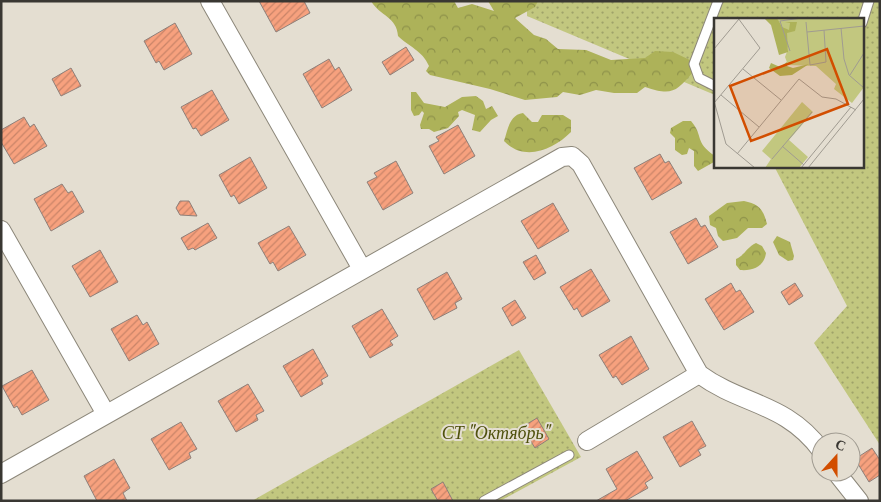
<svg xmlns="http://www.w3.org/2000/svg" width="881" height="502" viewBox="0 0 881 502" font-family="'Libre Baskerville',serif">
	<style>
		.grass { fill: url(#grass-dots) }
		.forest { fill: url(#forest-crowns) }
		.building { fill: url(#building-hatch); stroke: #8e807a }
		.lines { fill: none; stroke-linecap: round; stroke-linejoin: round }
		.lane-casing { stroke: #8c877a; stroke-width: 11 }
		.street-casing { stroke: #8c877a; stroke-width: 20 }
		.lane { stroke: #fff; stroke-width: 9 }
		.street { stroke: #fff; stroke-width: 18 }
		.labels { text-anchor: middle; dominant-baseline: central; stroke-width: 4; stroke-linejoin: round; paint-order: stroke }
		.park-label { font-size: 18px; font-style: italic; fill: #4f510d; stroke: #e4ded1 }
		.inset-road { fill: none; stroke: #a09b91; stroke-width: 1 }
		.view { fill: #d24e00; fill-opacity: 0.15; stroke: #d24e00; stroke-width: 2.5 }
		.inset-edge { fill: none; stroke: #393732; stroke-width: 2.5 }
	</style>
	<defs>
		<pattern id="grass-dots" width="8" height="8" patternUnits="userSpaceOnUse" patternTransform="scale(1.25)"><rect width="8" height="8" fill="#c2c77f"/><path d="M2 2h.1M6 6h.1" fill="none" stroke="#9fa269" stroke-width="1.8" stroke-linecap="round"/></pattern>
		<pattern id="forest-crowns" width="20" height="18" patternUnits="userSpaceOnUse" patternTransform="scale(1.25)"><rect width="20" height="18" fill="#adb259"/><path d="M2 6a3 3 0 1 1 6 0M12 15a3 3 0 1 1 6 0" fill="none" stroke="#8e924a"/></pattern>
		<pattern id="building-hatch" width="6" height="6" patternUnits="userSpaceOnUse" patternTransform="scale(1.25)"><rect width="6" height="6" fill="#f7a17e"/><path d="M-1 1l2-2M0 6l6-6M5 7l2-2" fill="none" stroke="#c98468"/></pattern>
	</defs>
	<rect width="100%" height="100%" fill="#e4ded1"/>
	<g class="grass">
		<path d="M 527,1 L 880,1 L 880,445 L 814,343 L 847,306 L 774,166 L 862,166 L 862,19 L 715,19 L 715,95 L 527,16 Z"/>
		<path d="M 519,350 L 581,457 L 500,501 L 252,501 Z"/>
	</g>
	<g class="forest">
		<path d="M 371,1 L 454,1 L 458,8 L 472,4 L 494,11 L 488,1 L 538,1 L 535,7 L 515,18 L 534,35 L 546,39 L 558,49 L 586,50 L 611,60 L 645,58 L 655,51 L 673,52 L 692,61 L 693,72 C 676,92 672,96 645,87 L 637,93 L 614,93 L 596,90 L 580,95 L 563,92 L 557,97 L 525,100 L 490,89 L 430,75 L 426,71 L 429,66 C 422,50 409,47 398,36 C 397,17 380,16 371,1 Z"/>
		<path d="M 411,92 L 416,92 L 424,103 L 445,107 L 462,97 L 476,96 L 483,101 L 486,109 L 492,106 L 498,116 L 491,120 L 480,132 L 472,130 L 475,115 L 462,110 L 458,112 L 459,116 L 448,128 L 434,132 L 429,129 L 421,129 L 420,125 L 424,113 L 422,111 L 419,115 L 414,116 L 411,110 Z"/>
		<path d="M 523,113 L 532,122 L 538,122 L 542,115 L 563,115 L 571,120 L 571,132 C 553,150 524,162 504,141 C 508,130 509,115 523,113 Z"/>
		<path d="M 683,121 L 691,121 C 704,136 694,142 715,156 L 714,162 L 698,171 L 694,166 L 694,151 L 689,148 L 687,154 L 682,155 L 675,150 L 675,138 L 670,133 L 671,128 Z"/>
		<path d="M 744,201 C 759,204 763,209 767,224 L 762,228 L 748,228 L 737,238 L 723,241 L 718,236 L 716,228 L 710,225 L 709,216 L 727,203 Z"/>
		<path d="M 777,236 L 790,242 L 794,256 L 793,260 L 788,261 L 779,255 L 773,242 Z"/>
		<path d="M 756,243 L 762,246 L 766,253 C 764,267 753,271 740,270 L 736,265 L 736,259 C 745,255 747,247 756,243 Z"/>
	</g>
	<g class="building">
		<path d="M 259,1 L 304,1 L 310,13 L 276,32 Z"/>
		<path d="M 175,23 L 192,54 L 164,70 L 159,61 L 156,63 L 144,41 Z"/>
		<path d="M 406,47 L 414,60 L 390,75 L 382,62 Z"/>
		<path d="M 329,59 L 335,70 L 339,67 L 352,90 L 322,108 L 303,74 Z"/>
		<path d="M 71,68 L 81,86 L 61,96 L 52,79 Z"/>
		<path d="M 212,90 L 229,120 L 201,136 L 196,128 L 193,129 L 181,107 Z"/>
		<path d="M 24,117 L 30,127 L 34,124 L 47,146 L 14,164 L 1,142 L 1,130 Z"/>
		<path d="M 458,125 L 475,156 L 444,174 L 429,146 L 439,141 L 436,137 Z"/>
		<path d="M 660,154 L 665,163 L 669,161 L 682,183 L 652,200 L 634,168 Z"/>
		<path d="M 250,157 L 267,188 L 239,204 L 234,195 L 231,197 L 219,175 Z"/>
		<path d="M 396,161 L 413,193 L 383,210 L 367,182 L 377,177 L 374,173 Z"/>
		<path d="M 62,184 L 68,193 L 72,191 L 84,212 L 51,231 L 34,199 Z"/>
		<path d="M 180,201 L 189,201 L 197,216 L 180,215 L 176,208 Z"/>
		<path d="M 553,203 L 569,231 L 538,249 L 521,221 Z"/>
		<path d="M 696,218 L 701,227 L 705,225 L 718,247 L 688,264 L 670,232 Z"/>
		<path d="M 208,223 L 217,238 L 195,250 L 193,248 L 188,250 L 181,238 Z"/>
		<path d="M 289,226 L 306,255 L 278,271 L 273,262 L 270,264 L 258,243 Z"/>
		<path d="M 100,250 L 118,282 L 90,297 L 72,266 Z"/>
		<path d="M 536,255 L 546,273 L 534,280 L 523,262 Z"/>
		<path d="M 591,269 L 610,301 L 582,317 L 577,308 L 574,310 L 560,287 Z"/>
		<path d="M 447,272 L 462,299 L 455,303 L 457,308 L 434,320 L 417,289 Z"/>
		<path d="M 731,283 L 736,292 L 740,290 L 754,312 L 724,330 L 705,299 Z"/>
		<path d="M 795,283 L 803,296 L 789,305 L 781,292 Z"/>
		<path d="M 515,300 L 526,318 L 512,326 L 502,308 Z"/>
		<path d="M 382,309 L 398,336 L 390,341 L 393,345 L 370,358 L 352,326 Z"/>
		<path d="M 137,315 L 143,325 L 147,322 L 159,344 L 129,361 L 111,329 Z"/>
		<path d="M 631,336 L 649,369 L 622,385 L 616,376 L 613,378 L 599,355 Z"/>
		<path d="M 313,349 L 328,376 L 321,380 L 323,384 L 301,397 L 283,366 Z"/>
		<path d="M 32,370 L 49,400 L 22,415 L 17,406 L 14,408 L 2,386 Z"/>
		<path d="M 248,384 L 264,411 L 256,415 L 258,420 L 236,432 L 218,401 Z"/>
		<path d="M 537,418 L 549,439 L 535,448 L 522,427 Z"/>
		<path d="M 692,421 L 706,446 L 698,450 L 701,455 L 680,467 L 663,437 Z"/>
		<path d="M 181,422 L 197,449 L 189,453 L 191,458 L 169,470 L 151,439 Z"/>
		<path d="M 872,448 L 880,460 L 880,475 L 869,482 L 855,459 Z"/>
		<path d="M 637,451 L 653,478 L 645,483 L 648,488 L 625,501 L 596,501 L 617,489 L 606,469 Z"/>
		<path d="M 114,459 L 130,488 L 123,493 L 127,501 L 97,501 L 84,476 Z"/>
		<path d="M 443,482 L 453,501 L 438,501 L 431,489 Z"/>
	</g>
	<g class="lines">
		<g class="lane-casing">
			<g id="lane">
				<path d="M 862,23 L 869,1"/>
				<path d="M 715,86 L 699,78 L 694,64 L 718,1"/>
				<path d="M 484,501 L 569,455"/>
			</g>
		</g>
		<g class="street-casing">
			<g id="street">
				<path d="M 210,1 L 362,269"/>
				<path d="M 1,230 L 106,414"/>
				<path d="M 587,441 L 699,374"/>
				<path d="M 836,472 L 859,501"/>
				<path d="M 1,474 L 562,157 L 572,156 L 581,164 L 699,374 C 743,406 785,402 821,450"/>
			</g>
		</g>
		<use href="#lane" class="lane"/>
		<use href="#street" class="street"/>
	</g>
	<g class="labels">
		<g class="park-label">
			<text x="496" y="433">СТ "Октябрь"</text>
		</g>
	</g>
	<g transform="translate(714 18)">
		<rect width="150" height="150" fill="#e4ded1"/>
		<path d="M 63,0 L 150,0 L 150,69 L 138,85 L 120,71 L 122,66 L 102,48 L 74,47 L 71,39 L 74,31 ZM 88,84 L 99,94 L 75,122 L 94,139 L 85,150 L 51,150 L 57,141 L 48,133 Z" fill="#c2c77f"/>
		<path d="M 50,0 L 63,0 L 68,9 L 75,12 L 76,5 L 71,4 L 83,4 L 81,13 L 73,15 L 74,34 L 65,37 L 57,7 ZM 73,44 L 73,48 L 79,50 L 95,46 L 78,57 L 66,58 L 55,50 L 57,45 L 66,49 Z" fill="#adb259"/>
		<path class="inset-road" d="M 92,4 L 96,47 L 112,44 L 110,12M 127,10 L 130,41 L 135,57 L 150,70M 93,14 L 150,8M 0,31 L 25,1M 76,33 L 66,3 L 88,0M 29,51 L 67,82M 136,57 L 150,35M 7,77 L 45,109M 0,83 L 12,126 L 41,150M 0,85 L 46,30 L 24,0M 68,128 L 90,147M 23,136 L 85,61 L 108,79 L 122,81 L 142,92M 58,141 L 98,94M 87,150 L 137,89M 94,150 L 150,81"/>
		<path class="view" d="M 113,31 L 134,86 L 37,123 L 16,68 Z"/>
		<rect width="150" height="150" class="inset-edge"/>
	</g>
	<rect width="881" height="502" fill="none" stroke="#393732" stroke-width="5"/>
	<g transform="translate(836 457) rotate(21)"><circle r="24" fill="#e4ded1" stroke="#a09b91"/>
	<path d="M0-4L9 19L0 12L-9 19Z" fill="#d24e00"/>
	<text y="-8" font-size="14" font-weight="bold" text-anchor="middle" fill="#393732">С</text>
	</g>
</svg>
